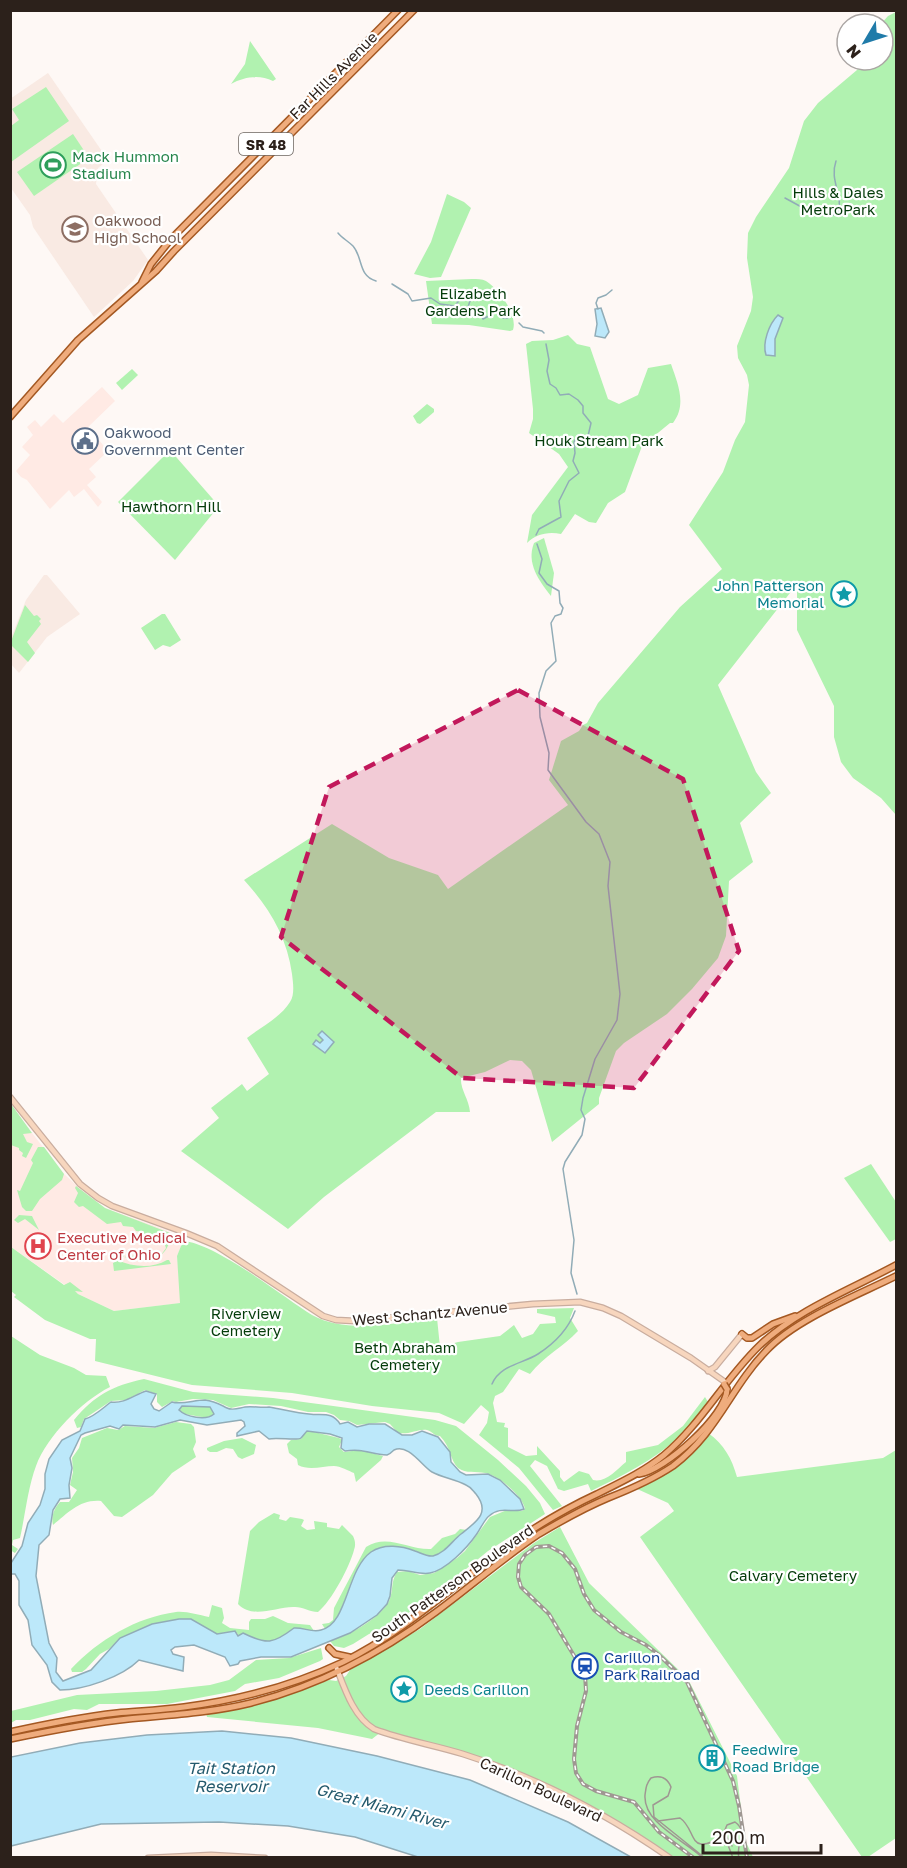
<svg xmlns="http://www.w3.org/2000/svg" width="907" height="1868" viewBox="0 0 907 1868" font-family="'Golos Text',sans-serif">
	<style>
		.commercial { fill: #ffeae4 }
		.built { fill: #f9eae3 }
		.green { fill: #b1f2b0 }
		.water { fill: #bce8fa; stroke: #91acb7; stroke-width: 1.5; fill-rule: evenodd }
		.lines { fill: none; stroke-linecap: round; stroke-linejoin: round }
		.stream { stroke: #91acb7; stroke-width: 1.5 }
		.secondary-casing { stroke: #c9ad9f; stroke-width: 7 }
		.primary-casing { stroke: #a45822; stroke-width: 8 }
		.secondary { stroke: #f7d6be; stroke-width: 4.5 }
		.primary { stroke: #efac7d; stroke-width: 5 }
		.tram { stroke: #9f9792; stroke-width: 1.5 }
		.rail-casing { stroke: #9f9792; stroke-width: 4 }
		.rail { stroke: #fff; stroke-width: 1.5; stroke-dasharray: 4.5; stroke-linecap: butt }
		.primary-bridge-casing { stroke: #a45822; stroke-width: 8; stroke-linecap: butt }
		.primary-bridge { stroke: #efac7d; stroke-width: 5 }
		.marked { fill: #c2185b; fill-opacity: 0.2; stroke: #c2185b; stroke-width: 4.5; stroke-dasharray: 12 8; stroke-linejoin: round }
		.labels { text-anchor: middle; dominant-baseline: central; stroke-width: 4.5; stroke-linejoin: round; paint-order: stroke }
		.shield { fill: #fff; stroke: #6b645f; stroke-width: 1.5 }
		.shield-label { font-size: 14px; font-weight: bold; fill: #2c211b }
		.street-label { font-size: 15px; fill: #2c211b; stroke: #fff }
		.leisure-label { font-size: 15px; fill: #27864d; stroke: #fff; text-anchor: start }
		.park-label { font-size: 15px; fill: #043c0a; stroke: #fff }
		.education-label { font-size: 15px; fill: #785e54; stroke: #fff; text-anchor: start }
		.service-label { font-size: 15px; fill: #4e5e75; stroke: #fff; text-anchor: start }
		.culture-label { font-size: 15px; fill: #0d838f; stroke: #fff; text-anchor: start }
		.health-label { font-size: 15px; fill: #be3a42; stroke: #fff; text-anchor: start }
		.transit-label { font-size: 15px; fill: #164399; stroke: #fff; text-anchor: start }
		.water-label { font-size: 16px; font-style: italic; fill: #245a6d; stroke: #fff }
	</style>
	<rect width="100%" height="100%" fill="#fef8f5"/>
	<g class="commercial">
		<path d="M 102,387 L 115,401 L 88,427 L 108,451 L 89,469 L 96,477 L 87,485 L 102,502 L 98,507 L 84,489 L 74,497 L 69,490 L 50,509 L 27,480 L 21,477 L 16,471 L 30,455 L 22,447 L 33,435 L 27,427 L 35,420 L 41,427 L 54,414 L 63,423 Z"/>
		<path d="M 10,1123 L 23,1133 L 32,1133 L 64,1174 L 88,1196 L 105,1208 L 166,1230 L 183,1241 L 177,1256 L 181,1303 L 114,1311 L 78,1294 L 11,1247 Z"/>
	</g>
	<g class="built">
		<path d="M 48,73 L 108,160 L 98,168 L 96,184 L 148,260 L 133,281 L 94,317 L 33,227 L 30,215 L 11,188 L 10,99 Z"/>
		<path d="M 44,575 L 47,575 L 80,614 L 47,637 L 19,673 L 11,664 L 11,638 L 26,600 Z"/>
	</g>
	<g class="green">
		<path d="M 896,12 L 896,815 L 881,798 L 853,778 L 841,762 L 834,737 L 834,706 L 797,630 L 797,584 L 718,685 L 756,772 L 771,793 L 740,823 L 753,862 L 729,881 L 726,936 L 718,958 L 692,989 L 667,1014 L 624,1043 L 616,1051 L 599,1098 L 599,1104 L 552,1142 L 531,1070 L 522,1061 L 510,1060 L 485,1072 L 461,1078 C 460,1089 469,1099 470,1112 L 436,1112 L 324,1197 L 288,1229 L 181,1151 L 219,1118 L 211,1108 L 242,1084 L 247,1091 L 269,1074 L 247,1038 C 261,1027 281,1017 290,1002 C 295,994 293,983 292,974 C 287,937 269,907 244,880 L 332,824 L 389,858 L 438,875 L 448,889 L 568,805 L 549,780 L 561,741 L 579,731 L 583,725 L 587,723 L 598,703 L 680,607 L 722,569 L 689,525 L 723,472 L 735,440 L 745,422 L 749,385 L 747,375 L 738,358 L 737,346 L 751,311 L 753,297 L 747,258 L 748,233 L 756,217 L 789,168 L 804,121 L 818,103 L 857,70 L 864,60 L 883,60 L 883,24 L 881,24 L 888,16 Z"/>
		<path d="M 250,41 L 276,79 L 273,81 C 259,74 244,77 231,84 L 245,64 Z"/>
		<path d="M 46,87 L 69,121 L 11,162 L 11,126 L 19,120 L 12,109 Z"/>
		<path d="M 73,134 L 89,158 L 34,196 L 17,172 Z"/>
		<path d="M 447,194 L 464,202 L 471,208 L 441,277 L 430,278 L 414,274 L 431,242 Z"/>
		<path d="M 472,279 C 477,279 482,279 486,281 C 499,289 518,315 513,330 L 510,331 L 469,325 L 432,324 L 426,281 Z"/>
		<path d="M 568,335 L 577,344 L 590,347 L 608,399 L 619,404 L 638,395 L 648,368 L 671,364 C 678,384 687,405 673,423 L 670,423 L 642,446 L 625,492 L 608,503 L 596,523 L 589,522 L 575,514 L 561,534 C 549,531 535,534 527,543 L 532,515 L 568,467 L 559,454 L 529,433 L 533,419 L 533,409 L 526,344 L 532,341 L 553,340 Z"/>
		<path d="M 132,369 L 138,375 L 122,390 L 116,383 Z"/>
		<path d="M 427,404 L 434,409 L 434,412 L 420,424 L 417,423 L 413,416 Z"/>
		<path d="M 170,450 L 219,506 L 175,560 L 118,502 Z"/>
		<path d="M 544,538 L 554,573 L 551,596 C 539,581 526,563 534,543 Z"/>
		<path d="M 25,605 L 34,616 L 37,615 L 41,619 L 39,621 L 41,624 L 27,642 L 35,653 L 28,662 L 10,644 Z"/>
		<path d="M 162,614 L 165,614 L 181,640 L 170,647 L 163,645 L 155,650 L 141,628 Z"/>
		<path d="M 11,1104 L 32,1133 L 23,1134 L 27,1142 L 33,1144 L 26,1158 L 22,1156 L 23,1153 L 19,1150 L 19,1148 L 11,1145 Z"/>
		<path d="M 38,1147 L 44,1147 L 64,1174 L 62,1180 L 40,1199 L 32,1211 L 26,1211 L 22,1207 L 17,1190 L 20,1191 L 33,1163 L 31,1160 Z"/>
		<path d="M 871,1164 L 896,1202 L 896,1239 L 890,1242 L 844,1178 Z"/>
		<path d="M 76,1186 L 105,1208 L 170,1233 C 171,1264 138,1264 117,1254 L 123,1253 L 124,1257 L 160,1252 L 161,1255 L 166,1248 L 163,1239 L 147,1241 L 143,1232 L 136,1231 L 133,1227 L 123,1226 L 121,1222 L 107,1224 L 83,1206 L 79,1207 L 74,1202 L 78,1193 L 75,1188 Z"/>
		<path d="M 19,1215 L 32,1216 L 39,1230 L 25,1219 L 18,1223 L 14,1220 Z"/>
		<path d="M 183,1241 C 215,1243 282,1296 312,1315 C 348,1335 397,1322 437,1318 L 440,1347 L 458,1342 L 500,1336 L 514,1325 L 522,1338 L 533,1334 L 540,1324 L 556,1323 L 555,1317 L 537,1313 L 537,1309 L 574,1308 L 570,1318 L 578,1331 C 563,1347 544,1356 530,1374 L 519,1369 L 503,1392 L 495,1396 L 493,1403 L 497,1422 L 505,1423 L 504,1427 L 508,1428 L 508,1447 L 526,1456 L 537,1455 L 537,1446 L 560,1471 L 560,1477 L 564,1482 L 579,1471 L 589,1474 L 593,1480 C 606,1483 616,1470 626,1462 L 626,1452 L 658,1445 L 683,1426 L 705,1397 L 708,1402 C 698,1414 689,1427 678,1438 C 652,1461 622,1476 591,1491 L 588,1484 L 564,1491 L 558,1489 L 547,1466 L 535,1460 L 530,1466 L 562,1506 L 553,1510 L 519,1468 L 479,1435 L 487,1423 L 489,1412 L 481,1405 L 464,1424 L 439,1413 L 372,1406 L 292,1393 L 192,1385 L 95,1361 L 96,1339 L 90,1339 L 45,1320 L 14,1297 L 16,1295 L 11,1291 L 11,1247 L 64,1285 L 70,1282 L 83,1292 L 75,1291 L 78,1294 L 114,1311 L 180,1303 L 177,1256 Z"/>
		<path d="M 117,1260 C 133,1267 152,1269 167,1260 L 169,1260 L 171,1264 L 114,1271 L 113,1263 Z"/>
		<path d="M 11,1336 L 40,1355 L 74,1368 L 86,1375 L 106,1376 L 110,1387 C 82,1401 47,1436 36,1466 C 28,1487 25,1516 20,1538 L 13,1540 L 12,1545 L 18,1549 L 15,1553 L 10,1550 Z"/>
		<path d="M 144,1379 L 193,1392 L 273,1398 L 326,1405 L 435,1420 L 456,1426 L 498,1460 L 526,1486 L 540,1503 L 545,1514 L 488,1551 L 433,1596 L 392,1624 L 369,1634 L 353,1644 L 344,1648 L 334,1646 L 330,1641 C 348,1636 378,1619 388,1603 C 394,1593 390,1582 397,1572 L 408,1571 L 420,1575 L 434,1573 L 457,1558 L 465,1551 L 490,1517 L 507,1510 L 522,1511 L 525,1509 C 523,1496 498,1475 485,1473 C 476,1471 466,1474 458,1468 C 450,1460 451,1447 440,1436 C 434,1436 433,1432 427,1430 C 420,1428 409,1435 398,1433 L 390,1424 L 385,1422 L 357,1425 L 349,1421 L 340,1420 L 334,1415 L 326,1412 L 308,1412 L 281,1406 L 249,1404 L 231,1408 L 213,1400 L 193,1399 L 176,1402 L 173,1401 L 162,1407 L 157,1402 L 157,1394 L 145,1390 L 126,1400 L 111,1401 L 84,1419 L 81,1427 L 77,1428 L 74,1420 C 95,1395 112,1386 144,1379 Z"/>
		<path d="M 182,1406 L 210,1407 L 214,1414 L 208,1418 L 184,1414 L 179,1411 Z"/>
		<path d="M 176,1422 L 191,1424 L 194,1427 L 196,1442 L 193,1449 L 196,1457 L 172,1473 L 153,1495 L 122,1517 L 114,1516 L 101,1501 C 80,1499 68,1513 53,1525 C 51,1517 54,1508 60,1502 L 69,1502 L 77,1490 L 70,1485 L 73,1472 L 72,1458 L 79,1448 L 82,1438 L 107,1428 L 118,1430 L 125,1426 L 154,1428 Z"/>
		<path d="M 310,1431 L 339,1438 L 342,1440 L 339,1447 L 344,1452 L 360,1450 L 383,1456 L 381,1460 L 356,1482 L 354,1473 C 349,1471 340,1466 334,1466 C 323,1466 309,1471 298,1465 L 297,1459 L 289,1453 L 287,1444 L 291,1440 L 301,1439 L 306,1432 Z"/>
		<path d="M 708,1433 C 724,1444 732,1459 737,1477 L 883,1458 L 896,1450 L 896,1838 L 868,1857 L 862,1857 L 640,1537 L 674,1511 L 668,1503 L 635,1488 L 657,1477 Z"/>
		<path d="M 242,1438 L 256,1445 L 254,1454 L 242,1459 L 238,1457 L 233,1449 L 226,1448 L 217,1452 L 210,1452 L 207,1450 L 207,1448 L 224,1441 Z"/>
		<path d="M 274,1513 L 280,1515 L 279,1519 L 286,1521 L 290,1517 L 302,1519 L 304,1520 L 301,1526 L 307,1530 L 315,1529 L 314,1521 L 327,1523 L 327,1527 L 339,1529 L 342,1525 L 353,1536 C 355,1540 356,1545 354,1550 C 350,1566 331,1602 318,1612 C 310,1612 303,1607 295,1607 C 277,1606 253,1620 238,1604 L 250,1531 L 259,1522 Z"/>
		<path d="M 560,1527 L 589,1583 L 688,1679 L 737,1776 L 745,1840 L 753,1857 L 670,1857 L 567,1797 L 484,1761 L 381,1732 L 372,1739 L 318,1728 L 207,1717 L 206,1713 L 277,1699 L 329,1680 L 336,1681 L 346,1676 L 350,1670 L 420,1629 L 534,1543 Z"/>
		<path d="M 460,1529 L 467,1530 L 442,1552 L 431,1557 C 417,1554 405,1546 390,1546 C 345,1548 352,1617 325,1629 L 322,1624 L 329,1623 L 333,1620 L 334,1608 L 366,1547 C 387,1533 409,1550 431,1549 L 442,1538 L 455,1534 Z"/>
		<path d="M 212,1605 L 222,1608 L 224,1618 L 222,1623 L 230,1628 L 249,1630 L 249,1622 L 251,1619 L 265,1619 L 273,1616 L 288,1623 L 310,1625 L 314,1631 L 294,1628 C 273,1645 267,1645 243,1633 L 239,1636 L 237,1633 L 221,1635 L 213,1633 L 191,1619 L 167,1621 L 147,1626 L 119,1640 L 109,1649 L 100,1654 L 86,1669 L 82,1672 L 72,1672 L 71,1669 C 98,1640 137,1617 176,1612 C 187,1611 198,1615 209,1617 Z"/>
		<path d="M 321,1648 L 323,1659 L 320,1661 L 279,1678 L 245,1684 L 235,1691 L 167,1704 L 99,1704 L 87,1710 L 74,1709 L 30,1720 L 16,1720 L 11,1723 L 11,1711 L 77,1695 L 156,1691 L 210,1685 L 229,1680 L 256,1660 L 289,1658 Z"/>
	</g>
	<g class="water">
		<path d="M 601,308 L 609,332 L 605,338 L 595,336 L 597,324 L 595,309 Z"/>
		<path d="M 778,315 L 783,318 L 775,339 L 775,356 L 766,355 C 762,343 769,324 778,315 Z"/>
		<path d="M 322,1031 L 334,1042 L 325,1053 L 313,1044 L 316,1040 L 320,1043 L 323,1040 L 318,1035 Z"/>
		<path d="M 146,1391 L 156,1394 L 151,1404 L 154,1409 L 159,1411 L 172,1402 C 182,1405 194,1400 205,1400 C 215,1401 219,1404 227,1408 C 233,1411 239,1408 245,1407 C 253,1406 261,1408 269,1407 C 282,1409 296,1413 309,1414 C 322,1416 332,1411 340,1424 L 348,1422 L 357,1427 L 369,1424 L 385,1424 L 402,1435 L 412,1435 L 422,1431 L 438,1437 L 450,1452 L 451,1462 L 460,1472 L 466,1475 L 488,1474 L 500,1480 L 520,1499 L 524,1509 C 513,1514 501,1505 489,1516 C 484,1520 480,1530 476,1535 C 467,1548 446,1570 430,1573 C 420,1575 409,1570 398,1570 L 392,1578 L 390,1596 L 387,1604 L 377,1615 L 350,1633 L 291,1657 L 261,1657 L 240,1661 L 238,1664 L 230,1666 L 225,1657 L 194,1645 L 175,1647 L 171,1650 L 173,1654 L 184,1657 L 183,1671 L 139,1660 C 122,1677 84,1690 60,1690 L 52,1682 L 47,1665 L 32,1645 L 28,1620 L 19,1605 L 19,1581 L 15,1574 L 11,1574 L 11,1563 L 22,1546 L 28,1523 L 40,1505 L 45,1489 L 45,1474 L 49,1459 L 62,1440 L 80,1431 L 85,1419 C 94,1417 104,1407 111,1402 C 124,1404 134,1395 146,1391 ZM 182,1406 L 210,1407 L 214,1414 C 206,1421 186,1417 179,1410 ZM 180,1420 L 207,1425 L 241,1420 L 244,1422 L 245,1426 L 237,1433 L 237,1436 L 259,1431 L 269,1439 C 277,1437 298,1441 301,1438 C 303,1436 305,1433 307,1431 L 330,1434 L 342,1438 L 341,1448 L 345,1451 C 363,1448 370,1454 387,1455 C 390,1454 392,1452 394,1450 C 408,1443 422,1466 432,1472 C 443,1478 455,1479 466,1485 C 471,1487 473,1491 476,1494 C 491,1513 476,1522 461,1534 C 452,1541 445,1553 433,1556 C 427,1557 421,1553 415,1551 C 402,1546 384,1543 371,1552 C 346,1570 348,1624 321,1630 C 312,1633 303,1627 294,1628 C 273,1644 267,1645 243,1633 L 238,1636 L 235,1631 L 217,1634 L 191,1619 L 179,1619 L 152,1624 L 120,1638 L 91,1670 L 63,1681 L 56,1672 L 57,1658 L 49,1643 L 36,1576 L 39,1545 L 49,1535 L 53,1510 L 60,1499 L 70,1498 L 69,1485 L 72,1468 L 70,1458 L 81,1435 L 85,1433 L 110,1426 L 119,1429 L 123,1425 L 155,1427 Z"/>
		<path d="M 222,1731 L 291,1738 L 377,1756 L 470,1780 L 568,1822 L 631,1857 L 418,1857 L 355,1837 L 288,1826 L 219,1822 L 101,1824 L 11,1846 L 11,1757 L 80,1743 L 147,1735 Z"/>
	</g>
	<g class="lines">
		<g class="stream">
			<path d="M 785,198 L 807,210 L 832,215 L 838,214 C 844,195 829,181 836,161"/>
			<path d="M 338,233 C 342,238 348,241 353,246 C 363,257 358,276 376,281"/>
			<path d="M 392,284 L 408,294 L 412,301 L 431,298 L 440,304 L 455,306 L 460,299 L 467,296 L 471,298 L 467,310 L 468,313 L 478,309 L 481,310 L 483,319 L 496,312 L 503,318 L 508,318"/>
			<path d="M 598,309 L 596,303 L 598,298 L 606,295 L 612,290"/>
			<path d="M 519,323 L 523,327 L 542,331 L 544,333"/>
			<path d="M 536,535 L 539,529 L 561,517 L 559,501 L 569,481 L 579,473 L 573,461 L 575,453 L 574,442 L 577,437 L 588,436 L 591,423 L 583,413 L 583,406 L 578,400 L 569,394 L 560,395 L 556,388 L 550,384 L 547,371 L 549,360 L 546,344"/>
			<path d="M 537,544 L 542,559 L 539,573 L 547,584 L 559,591 L 560,603 L 563,608 L 561,614 L 555,616 L 551,623 L 556,661 L 546,671 L 539,693 L 540,717 L 549,753 L 548,770 L 586,822 L 599,834 L 610,862 L 608,886 L 620,994 L 617,1020 L 595,1059 L 583,1098 L 581,1110 L 585,1119 L 582,1135 L 565,1162 L 563,1169 L 574,1240 L 571,1273 L 577,1294"/>
			<path d="M 492,1384 C 500,1365 522,1364 538,1354 C 555,1343 568,1330 575,1311"/>
		</g>
		<g class="secondary-casing">
			<g id="secondary">
				<path d="M 10,1097 L 80,1184 L 98,1198 L 112,1206 L 186,1233 L 217,1246 L 323,1316 L 336,1320 L 355,1321 L 533,1304 L 580,1302 L 603,1308 L 621,1316 L 691,1358 L 725,1382"/>
				<path d="M 708,1371 L 715,1367 L 742,1334"/>
				<path d="M 337,1669 C 345,1690 354,1717 374,1729 C 403,1740 434,1745 463,1754 C 536,1777 607,1814 670,1858"/>
				<path d="M 148,1858 L 211,1855 L 265,1858"/>
			</g>
		</g>
		<g class="primary-casing">
			<g id="primary">
				<path d="M 142,282 L 151,264 L 171,239 L 398,10"/>
				<path d="M 10,417 L 78,340 L 156,271 L 174,251 L 414,10"/>
				<path d="M 742,1334 L 747,1338 L 752,1338 L 773,1324 L 795,1316"/>
				<path d="M 639,1474 C 664,1471 727,1415 727,1389"/>
				<path d="M 329,1648 L 335,1654 L 349,1657"/>
				<path d="M 10,1732 C 46,1724 81,1717 117,1713 C 140,1711 162,1710 184,1707 C 238,1700 294,1685 343,1662 C 408,1630 461,1578 521,1537 C 545,1521 571,1506 597,1494 C 621,1482 643,1472 664,1455 C 701,1424 724,1380 759,1346 C 798,1309 850,1290 896,1265"/>
				<path d="M 10,1739 C 49,1731 88,1723 128,1719 C 169,1715 210,1713 251,1703 C 318,1686 381,1653 436,1612 C 470,1587 503,1558 539,1534 C 561,1521 584,1508 608,1498 C 631,1489 652,1480 673,1466 C 718,1432 730,1388 767,1350 C 796,1319 858,1295 896,1276"/>
			</g>
		</g>
		<use href="#secondary" class="secondary"/>
		<use href="#primary" class="primary"/>
		<g class="tram">
			<path d="M 658,1821 L 680,1818 C 692,1826 691,1843 701,1844 C 708,1845 714,1840 721,1839 L 728,1845 L 733,1858"/>
			<path d="M 732,1846 L 724,1832 L 727,1825 L 735,1822 C 749,1832 735,1844 739,1858"/>
			<path d="M 703,1858 C 684,1840 643,1823 645,1795 C 646,1788 646,1784 651,1778 C 660,1775 667,1777 671,1787 L 668,1796 L 653,1805 L 654,1817 L 705,1858"/>
		</g>
		<g class="rail-casing">
			<path id="rail" d="M 694,1858 L 659,1832 L 634,1802 L 596,1791 L 583,1784 L 576,1773 L 574,1759 L 577,1726 L 586,1691 L 585,1674 L 549,1614 L 521,1587 L 518,1577 L 519,1564 L 525,1555 L 536,1547 L 549,1546 L 562,1553 L 575,1569 L 584,1594 L 594,1610 L 621,1632 L 646,1645 L 659,1655 L 687,1682 L 733,1781 L 739,1806 L 747,1858"/>
		</g>
		<use href="#rail" class="rail"/>
		<g class="primary-bridge-casing">
			<path id="primary-bridge" d="M 724,1384 L 727,1389"/>
		</g>
		<use href="#primary-bridge" class="primary-bridge"/>
	</g>
	<path class="marked" d="M 518,690 L 683,779 L 739,951 L 634,1088 L 462,1078 L 281,937 L 329,787 Z"/>
	<defs>
		<g id="stadium-ring" transform="scale(1.35)"><circle r="9.5" fill="#fff" stroke="#2e9e5b" stroke-width="1.5"/><path d="M0-5a6.5 5 0 1 0 0 10a6.5 5 0 1 0 0-10ZM-3.5-1.8h7v3.6h-7Z" fill="#2e9e5b"/></g>
		<g id="school-ring" transform="scale(1.35)"><circle r="9.5" fill="#fff" stroke="#8d6e63" stroke-width="1.5"/><path d="M0-5L7-2L0 1L-7-2ZM-4 1L0 2.5L4 1V4Q0 6-4 4Z" fill="#8d6e63"/></g>
		<g id="civic-ring" transform="scale(1.35)"><circle r="9.5" fill="#fff" stroke="#5c6f8a" stroke-width="1.5"/><path d="M-.6-6.5H3V-4.5H.6V-3L4-1V1h2V6H-6V1h2V-1L-.6-3ZM-1.2 2.5V6h2.4V2.5Z" fill="#5c6f8a"/></g>
		<g id="sight-ring" transform="scale(1.35)"><circle r="9.5" fill="#fff" stroke="#0f9aa8" stroke-width="1.5"/><path d="M0-6L1.8-2.2L6-1.7L2.9 1.2L3.7 5.4L0 3.3L-3.7 5.4L-2.9 1.2L-6-1.7L-1.8-2.2Z" fill="#0f9aa8"/></g>
		<g id="hospital-ring" transform="scale(1.35)"><circle r="9.5" fill="#fff" stroke="#e0444e" stroke-width="1.5"/><path d="M-5-5h3v3.5h4V-5h3V5h-3V1.5h-4V5h-3Z" fill="#e0444e"/></g>
		<g id="station-ring" transform="scale(1.35)"><circle r="9.5" fill="#fff" stroke="#1a4fb4" stroke-width="1.5"/><path d="M-3-6H3Q5-6 5-4V2Q5 4 3 4L4.5 6H3L1.5 4h-3L-3 6H-4.5L-3 4Q-5 4-5 2V-4Q-5-6-3-6ZM-3.5-4v3h7v-3ZM-3.5 1v1.5H-2V1ZM2 1v1.5H3.5V1Z" fill="#1a4fb4"/></g>
		<g id="building-ring" transform="scale(1.35)"><circle r="9.5" fill="#fff" stroke="#0f9aa8" stroke-width="1.5"/><path d="M-4-6H4V6H1V3H-1V6H-4ZM-2.5-4.3h1.7v1.8h-1.7ZM.8-4.3h1.7v1.8H.8ZM-2.5-1h1.7V.8h-1.7ZM.8-1h1.7V.8H.8Z" fill="#0f9aa8"/></g>
	</defs>
	<g fill-rule="evenodd">
		<use href="#stadium-ring" x="53" y="165"/>
		<use href="#school-ring" x="75" y="229"/>
		<use href="#civic-ring" x="85" y="441"/>
		<use href="#sight-ring" x="844" y="594"/>
		<use href="#hospital-ring" x="38" y="1246"/>
		<use href="#station-ring" x="585" y="1666"/>
		<use href="#sight-ring" x="404" y="1689"/>
		<use href="#building-ring" x="712" y="1758"/>
	</g>
	<g class="labels">
		<rect class="shield" x="239" y="133" width="54" height="22" rx="4.5"/>
		<g class="shield-label">
			<text x="266" y="144">SR 48</text>
		</g>
		<g class="street-label">
			<text transform="translate(333 75) rotate(-45)">Far Hills Avenue</text>
			<text transform="translate(430 1313) rotate(-5)">West Schantz Avenue</text>
			<text transform="translate(452 1583) rotate(-35)">South Patterson Boulevard</text>
			<text transform="translate(541 1789) rotate(25)">Carillon Boulevard</text>
		</g>
		<g class="leisure-label">
			<text x="72" y="156">Mack Hummon<tspan x="72" dy="17">Stadium</tspan></text>
		</g>
		<g class="park-label">
			<text x="838" y="192">Hills &amp; Dales<tspan x="838" dy="17">MetroPark</tspan></text>
			<text x="473" y="293">Elizabeth<tspan x="473" dy="17">Gardens Park</tspan></text>
			<text x="599" y="440">Houk Stream Park</text>
			<text x="171" y="506">Hawthorn Hill</text>
			<text x="246" y="1313">Riverview<tspan x="246" dy="17">Cemetery</tspan></text>
			<text x="405" y="1347">Beth Abraham<tspan x="405" dy="17">Cemetery</tspan></text>
			<text x="793" y="1575">Calvary Cemetery</text>
		</g>
		<g class="education-label">
			<text x="94" y="220">Oakwood<tspan x="94" dy="17">High School</tspan></text>
		</g>
		<g class="service-label">
			<text x="104" y="432">Oakwood<tspan x="104" dy="17">Government Center</tspan></text>
		</g>
		<g class="culture-label">
			<text x="824" y="585" text-anchor="end">John Patterson<tspan x="824" dy="17">Memorial</tspan></text>
			<text x="424" y="1689">Deeds Carillon</text>
			<text x="732" y="1749">Feedwire<tspan x="732" dy="17">Road Bridge</tspan></text>
		</g>
		<g class="health-label">
			<text x="57" y="1237">Executive Medical<tspan x="57" dy="17">Center of Ohio</tspan></text>
		</g>
		<g class="transit-label">
			<text x="604" y="1657">Carillon<tspan x="604" dy="17">Park Railroad</tspan></text>
		</g>
		<g class="water-label">
			<text x="231" y="1768">Tait Station<tspan x="231" dy="18">Reservoir</tspan></text>
			<text transform="translate(382 1806) rotate(15)">Great Miami River</text>
		</g>
	</g>
	<rect width="907" height="1868" fill="none" stroke="#2c211b" stroke-width="24"/>
	<g transform="translate(865 42) rotate(231)"><circle r="28" fill="#ffffff" stroke="#aba6a4" stroke-width="1.5"/>
	<path d="M0-4.5L10 22L0 15L-10 22Z" fill="#207ba9"/>
	<text y="-9" font-size="16" font-weight="bold" text-anchor="middle" fill="#2c211b">N</text>
	</g>
	<path d="M703 1844v9h118v-9" fill="none" stroke="#2c211b" stroke-width="3"/>
	<text x="712" y="1844" font-size="18" fill="#2c211b" stroke="#ffffff" stroke-width="4.5" paint-order="stroke">200 m</text>
</svg>
